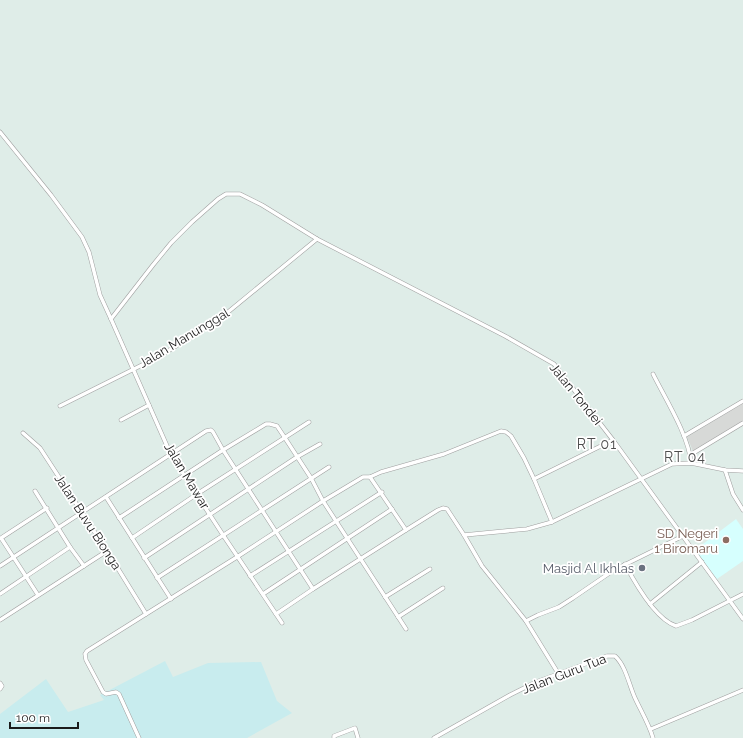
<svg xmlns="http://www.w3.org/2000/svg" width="743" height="738" viewBox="0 0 743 738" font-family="Raleway,sans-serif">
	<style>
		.residential { fill: #d7d9d7 }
		.education { fill: #d6fffe }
		.farmland { fill: #c8ecee }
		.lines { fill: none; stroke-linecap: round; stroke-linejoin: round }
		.minor-casing { stroke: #9f9f9f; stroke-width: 4.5 }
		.minor { stroke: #fff; stroke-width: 3.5 }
		.education-dot { fill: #8d6e63; stroke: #fff; stroke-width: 1.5 }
		.worship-dot { fill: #6b7280; stroke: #fff; stroke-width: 1.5 }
		.labels { text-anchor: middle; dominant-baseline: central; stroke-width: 3.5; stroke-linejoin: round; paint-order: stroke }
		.street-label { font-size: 13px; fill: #1b1b1b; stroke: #fff }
		.education-label { font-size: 13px; fill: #785e54; stroke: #fff; text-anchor: end }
		.worship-label { font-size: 13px; fill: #5b616d; stroke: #fff; text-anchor: end }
		.neighbourhood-label { font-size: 14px; letter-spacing: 1px; fill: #4e4e4e; stroke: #fff }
	</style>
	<rect width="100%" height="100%" fill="#dfede8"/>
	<path class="residential" d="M 743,403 L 743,422 L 693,451 L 687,437 Z"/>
	<path class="education" d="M 736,519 L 743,529 L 743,561 L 717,579 L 695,550 Z"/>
	<path class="farmland" d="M 165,661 L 173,677 L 208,663 L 261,662 L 277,701 L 292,713 L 247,738 L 0,738 L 0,714 L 46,679 L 68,712 L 104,700 L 100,695 Z"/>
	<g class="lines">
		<g class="minor-casing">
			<g id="minor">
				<path d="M 0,132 L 51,195 L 82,237 L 89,252 L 100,295 L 111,319 L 171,455 L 223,535 L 282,623"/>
				<path d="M 111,319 L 153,265 L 171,243 L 192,222 L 218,199 L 226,194 L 240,194 L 262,205 L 317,239 L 505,336 L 554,364 L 613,440 L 743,619"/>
				<path d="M 653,374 C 665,398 689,436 691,463"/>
				<path d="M 60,406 L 160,356 L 222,317 L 317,239"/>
				<path d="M 121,420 L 149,405"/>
				<path d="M 23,433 L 40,448 L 109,554 L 146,614"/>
				<path d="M 684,436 L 743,401"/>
				<path d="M 690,455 L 743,423"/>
				<path d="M 725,470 L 733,494 L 743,510"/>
				<path d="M 534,479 L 613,440"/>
				<path d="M 35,491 L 70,547 L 84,566"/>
				<path d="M 106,497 L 171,599"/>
				<path d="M 119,518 L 223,450 L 313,589 L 406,530 L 370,477"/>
				<path d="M 406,530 L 438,510 L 443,508 L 447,509 L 464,535 L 482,566 L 526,621 L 558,673"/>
				<path d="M 464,535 L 527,529 L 552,522"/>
				<path d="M 132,538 L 197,494 L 309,422"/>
				<path d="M 144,558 L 297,457 L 320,444"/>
				<path d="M 625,564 C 635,583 655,619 676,626 L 692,620 L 743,594"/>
				<path d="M 0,566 L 206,431 L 211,430 L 213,432 L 223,450 L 266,424 L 270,424 L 277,426 L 285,438 L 311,478 L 323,501 L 406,629"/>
				<path d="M 250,576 L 382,492"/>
				<path d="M 157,578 L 329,467"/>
				<path d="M 0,594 L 70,547"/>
				<path d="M 263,594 L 392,509"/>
				<path d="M 38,595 L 1,538 L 47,508"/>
				<path d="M 385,597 L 430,569"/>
				<path d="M 650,604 L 702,562"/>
				<path d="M 276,614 L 313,589"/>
				<path d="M 398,617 L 443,588"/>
				<path d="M 0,620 L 107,551"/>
				<path d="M 526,621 L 538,615 L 559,607 L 573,598 L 614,570 L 683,536"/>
				<path d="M 0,683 L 2,686 L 0,689"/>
				<path d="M 651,729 L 743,690"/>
				<path d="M 139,738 L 119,694 L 116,692 L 106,694 L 103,692 L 86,660 L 85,654 L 87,651 L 237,557 L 323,501 L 363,477 L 370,477 L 381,472 L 444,454 L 501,431 L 506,432 L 511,436 L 524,458 L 534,479 L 552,522 L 672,464 L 691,463 L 725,470 L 743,471"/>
				<path d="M 334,738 L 334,736 L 355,728 L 358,738"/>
				<path d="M 434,738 L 510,695 L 536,682 L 607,656 L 615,656 C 626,666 629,685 635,698 C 641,711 649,724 653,738"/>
			</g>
		</g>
		<use href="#minor" class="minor"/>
	</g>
	<circle class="education-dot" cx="726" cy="540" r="4"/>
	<circle class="worship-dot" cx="642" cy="568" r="4"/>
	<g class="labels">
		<g class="street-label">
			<text transform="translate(184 338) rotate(-31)">Jalan Manunggal</text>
			<text transform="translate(576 394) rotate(51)">Jalan Tondei</text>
			<text transform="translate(187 476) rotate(59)">Jalan Mawar</text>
			<text transform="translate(88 522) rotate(57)">Jalan Buvu Bionga</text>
			<text transform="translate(564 674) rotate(-21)">Jalan Guru Tua</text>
		</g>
		<g class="education-label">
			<text x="718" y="533">SD Negeri<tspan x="718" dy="15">1 Biromaru</tspan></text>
		</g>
		<g class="worship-label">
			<text x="634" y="568">Masjid Al Ikhlas</text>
		</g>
		<g class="neighbourhood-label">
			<text x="597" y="444">RT 01</text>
			<text x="685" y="457">RT 04</text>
		</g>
	</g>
	<path d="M10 722v6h68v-6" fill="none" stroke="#1b1b1b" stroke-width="2"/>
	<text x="16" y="722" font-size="12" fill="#1b1b1b" stroke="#ffffff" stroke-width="3" paint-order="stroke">100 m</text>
</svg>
